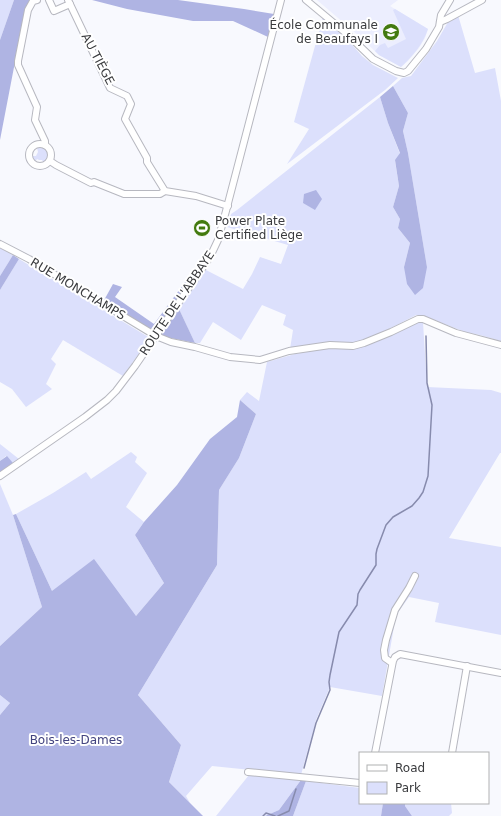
<svg xmlns="http://www.w3.org/2000/svg" width="501" height="816" viewBox="0 0 501 816" font-family="'DejaVu Sans',sans-serif">
	<style>
		.built { fill: #eceefe }
		.green { fill: #dce0fc }
		.forest { fill: #afb4e3 }
		.lines { fill: none; stroke-linecap: round; stroke-linejoin: round }
		.stream { stroke: #878bad; stroke-width: 1.5 }
		.street-casing { stroke: #b7b8c0; stroke-width: 8 }
		.street { stroke: #fff; stroke-width: 6 }
		.labels { text-anchor: middle; dominant-baseline: central; stroke-width: 4; stroke-linejoin: round; paint-order: stroke }
		.poi-label { font-size: 12px; fill: #3a3b3e; stroke: #fff; text-anchor: end }
		.street-label { font-size: 12px; fill: #3a3b3e; stroke: #fff }
		.park-label { font-size: 12px; fill: #42437f; stroke: #fff }
	</style>
	<rect width="100%" height="100%" fill="#f8f9fe"/>
	<path class="built" d="M 317,0 L 398,0 L 390,6 L 428,29 L 425,38 L 419,48 L 408,61 L 401,67 L 379,55 L 358,35 Z"/>
	<g class="green">
		<path d="M 0,0 L 14,0 L 0,40 Z"/>
		<path d="M 395,9 L 428,29 C 423,44 413,56 401,67 L 379,55 L 375,51 L 380,45 L 385,43 L 388,48 L 406,39 L 393,10 Z"/>
		<path d="M 458,15 L 475,73 L 495,68 L 501,101 L 501,341 L 480,335 L 465,332 L 422,315 L 416,315 L 397,325 L 361,342 L 290,349 L 293,330 L 283,325 L 286,315 L 262,305 L 241,340 L 213,322 L 200,343 L 195,343 L 179,309 L 200,277 L 206,270 L 243,289 L 252,274 L 260,257 L 281,264 L 288,245 L 227,227 L 231,214 L 237,210 L 380,97 L 388,123 L 400,154 L 395,161 L 399,186 L 393,207 L 400,219 L 398,228 L 410,243 L 404,267 L 427,267 L 408,153 L 403,131 L 408,113 L 393,86 L 402,78 L 411,76 L 437,41 L 448,22 Z"/>
		<path d="M 323,17 L 346,38 L 362,56 L 373,65 L 398,78 L 385,90 L 287,164 L 309,129 L 294,122 Z"/>
		<path d="M 40,147 L 46,149 C 50,154 50,160 44,163 L 42,160 L 39,160 L 37,159 L 35,162 L 32,156 L 36,156 L 38,152 L 37,148 Z"/>
		<path d="M 0,248 L 13,255 L 0,276 Z"/>
		<path d="M 19,259 L 150,338 L 123,376 L 63,340 L 51,359 L 56,364 L 46,384 L 52,389 L 26,407 L 12,389 L 0,382 L 0,290 Z"/>
		<path d="M 415,322 L 423,322 L 427,387 L 491,390 L 501,393 L 501,453 L 500,453 L 449,538 L 501,547 L 501,635 L 435,622 L 439,603 L 409,597 L 396,615 L 382,696 L 330,687 L 316,720 L 301,775 L 212,766 L 186,796 L 190,803 L 169,782 L 181,745 L 138,695 L 217,565 L 219,490 L 239,458 L 256,414 L 240,400 L 247,392 L 259,401 L 267,362 L 295,354 L 335,347 L 358,347 Z"/>
		<path d="M 0,444 L 19,459 L 13,463 L 6,456 L 0,461 Z"/>
		<path d="M 131,452 L 137,457 L 135,462 L 147,473 L 126,507 L 144,522 L 135,535 L 164,583 L 136,616 L 52,591 L 16,514 L 53,493 L 86,472 L 91,479 Z"/>
		<path d="M 0,484 L 13,515 L 42,607 L 0,646 Z"/>
		<path d="M 0,695 L 10,703 L 0,715 Z"/>
		<path d="M 249,775 L 301,780 L 279,810 L 265,816 L 216,816 Z"/>
		<path d="M 306,781 L 360,788 L 360,803 L 383,803 L 381,816 L 293,816 Z"/>
		<path d="M 405,803 L 451,803 L 452,813 L 449,816 L 412,816 L 405,806 Z"/>
	</g>
	<g class="forest">
		<path d="M 14,0 L 31,0 L 25,10 L 0,140 L 0,40 Z"/>
		<path d="M 92,0 L 178,0 L 244,9 L 274,14 L 268,37 L 233,21 L 193,21 L 127,9 Z"/>
		<path d="M 393,86 L 408,113 L 403,131 L 408,153 L 427,267 L 423,288 L 415,295 L 407,284 L 404,267 L 410,243 L 398,228 L 400,219 L 393,207 L 399,186 L 395,160 L 400,153 L 388,123 L 380,97 Z"/>
		<path d="M 316,190 L 322,199 L 315,210 L 303,203 L 304,194 Z"/>
		<path d="M 13,255 L 19,259 L 0,290 L 0,276 Z"/>
		<path d="M 188,278 L 192,279 L 156,332 L 103,302 L 113,284 L 122,287 L 115,297 L 154,324 Z"/>
		<path d="M 179,309 L 195,343 L 160,336 Z"/>
		<path d="M 240,400 L 256,414 L 239,458 L 219,490 L 217,565 L 138,695 L 181,745 L 169,782 L 203,816 L 0,816 L 0,715 L 10,703 L 0,695 L 0,646 L 42,607 L 13,515 L 16,514 L 52,591 L 94,559 L 136,616 L 164,583 L 135,535 L 144,522 L 177,485 L 210,439 L 237,417 Z"/>
		<path d="M 7,456 L 13,463 L 0,472 L 0,461 Z"/>
		<path d="M 301,780 L 306,781 L 293,816 L 265,816 L 279,810 Z"/>
		<path d="M 383,803 L 405,803 L 405,806 L 412,816 L 381,816 Z"/>
	</g>
	<g class="lines">
		<g class="stream">
			<path d="M 304,768 L 316,723 L 330,690 L 329,682 L 330,675 L 339,632 L 357,605 L 358,594 L 360,590 L 376,565 L 376,554 L 377,549 L 386,525 L 393,517 L 412,506 L 419,498 L 423,492 L 428,476 L 432,405 L 427,383 L 426,336"/>
			<path d="M 263,816 L 266,813 L 275,816"/>
			<path d="M 278,816 L 289,811 L 296,789"/>
		</g>
		<g class="street-casing">
			<g id="street">
				<path d="M 37,0 L 33,1 L 28,10 L 18,61 L 18,65 L 37,107 L 35,120 L 45,141 L 45,145"/>
				<path d="M 49,0 L 54,11 L 70,4"/>
				<path d="M 68,0 L 110,88 L 127,96 L 131,104 L 125,119 L 147,158 L 147,162 L 165,191 L 196,196 L 228,206"/>
				<path d="M 306,0 L 347,34 L 373,59 L 396,71 L 404,73 L 408,71 L 426,49 L 439,27 L 441,15 L 450,0"/>
				<path d="M 440,22 L 447,19 L 482,0"/>
				<circle cx="40" cy="155" r="11"/>
				<path d="M 50,161 L 56,165 L 91,183 L 94,182 L 124,194 L 160,194 L 165,191"/>
				<path d="M 0,244 L 29,259 L 156,336 L 171,342 L 195,347 L 230,357 L 260,360 L 289,351 L 330,345 L 353,346 L 364,343 L 391,332 L 418,319 L 423,319 L 456,333 L 501,345"/>
				<path d="M 0,476 L 85,417 L 107,400 L 116,391 L 135,366 L 210,257 L 218,240 L 226,211 L 281,0"/>
				<path d="M 392,663 L 385,658 L 384,650 L 386,640 L 395,610 L 409,588 L 415,576"/>
				<path d="M 375,753 L 393,661 L 395,657 L 400,654 L 501,673"/>
				<path d="M 452,753 L 467,666"/>
				<path d="M 248,772 L 360,783"/>
			</g>
		</g>
		<use href="#street" class="street"/>
	</g>
	<defs>
		<g id="school-disc" transform="scale(0.9)"><circle r="9.5" fill="#437a0f" stroke="#fff"/><path d="M0-5L7-2L0 1L-7-2ZM-4 1L0 2.5L4 1V4Q0 6-4 4Z" fill="#fff"/></g>
		<g id="stadium-disc" transform="scale(0.9)"><circle r="9.5" fill="#437a0f" stroke="#fff"/><path d="M0-5a6.5 5 0 1 0 0 10a6.5 5 0 1 0 0-10ZM-3.5-1.8h7v3.6h-7Z" fill="#fff"/></g>
	</defs>
	<g fill-rule="evenodd">
		<use href="#school-disc" x="391" y="32"/>
		<use href="#stadium-disc" x="202" y="228"/>
	</g>
	<g class="labels">
		<g class="poi-label">
			<text x="378" y="25">École Communale<tspan x="378" dy="14">de Beaufays I</tspan></text>
			<text x="215" y="221" text-anchor="start">Power Plate<tspan x="215" dy="14">Certified Liège</tspan></text>
		</g>
		<g class="street-label">
			<text transform="translate(98 59) rotate(62)">AU TIÈGE</text>
			<text transform="translate(78 289) rotate(31)">RUE MONCHAMPS</text>
			<text transform="translate(177 303) rotate(-56)">ROUTE DE L'ABBAYE</text>
		</g>
		<g class="park-label">
			<text x="76" y="740">Bois-les-Dames</text>
		</g>
	</g>
	<rect x="359" y="752" width="130" height="52" fill="#ffffff" stroke="#b0b1b2"/>
	<rect x="367" y="765" width="20" height="6" fill="#ffffff" stroke="#b0b1b2"/>
	<text x="395" y="772" font-size="12" fill="#3a3b3e">Road</text>
	<rect x="367" y="782" width="20" height="12" fill="#dce0fc" stroke="#b0b1b2"/>
	<text x="395" y="792" font-size="12" fill="#3a3b3e">Park</text>
</svg>
